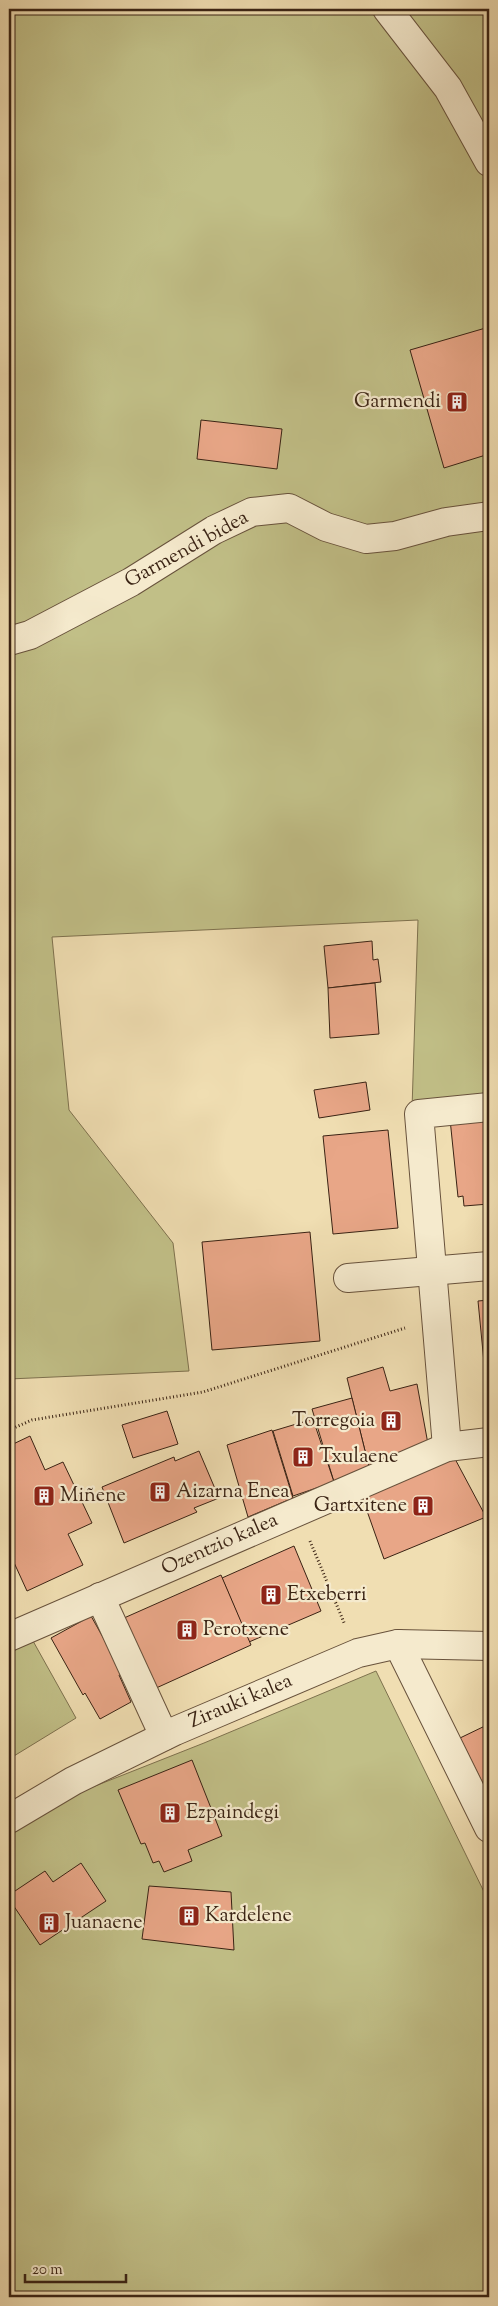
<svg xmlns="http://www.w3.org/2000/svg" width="498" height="2306" viewBox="0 0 498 2306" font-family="'Sorts Mill Goudy',serif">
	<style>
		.green { fill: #c1bf87; stroke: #7e714e }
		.building { fill: #e8a687; stroke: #3a2314 }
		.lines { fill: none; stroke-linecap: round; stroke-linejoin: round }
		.minor-casing { stroke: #68523c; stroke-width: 30 }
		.path { stroke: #3a2314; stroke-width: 3; stroke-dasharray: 1 2.5; stroke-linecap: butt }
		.minor { stroke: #f5eacd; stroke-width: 28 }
		.labels { text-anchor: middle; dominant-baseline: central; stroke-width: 4.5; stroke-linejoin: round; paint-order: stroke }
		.poi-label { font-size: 20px; fill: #3a2314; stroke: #f5eacd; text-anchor: start }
		.street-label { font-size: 20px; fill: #3a2314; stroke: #f5eacd }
	</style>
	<rect width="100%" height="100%" fill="#f0deb2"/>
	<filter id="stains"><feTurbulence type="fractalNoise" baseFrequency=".004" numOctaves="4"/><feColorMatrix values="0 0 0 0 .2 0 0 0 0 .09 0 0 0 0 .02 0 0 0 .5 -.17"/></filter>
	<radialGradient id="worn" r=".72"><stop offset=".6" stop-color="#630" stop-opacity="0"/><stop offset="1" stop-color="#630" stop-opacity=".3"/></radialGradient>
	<g class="green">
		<path d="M 9,9 L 489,9 L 489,1102 L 412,1109 L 418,920 L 52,937 L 69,1110 L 173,1243 L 189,1371 L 9,1379 Z"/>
		<path d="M 33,1641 L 76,1718 L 9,1759 L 9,1652 Z"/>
		<path d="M 376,1671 L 489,1902 L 489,2297 L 9,2297 L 9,1820 L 204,1743 Z"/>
	</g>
	<g class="building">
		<path d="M 489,327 L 489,454 L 444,468 L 410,350 Z"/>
		<path d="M 201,420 L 282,429 L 277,469 L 197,459 Z"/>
		<path d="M 372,941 L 373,960 L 378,959 L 381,982 L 328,988 L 324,946 Z"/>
		<path d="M 375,983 L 379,1034 L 330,1038 L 328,988 Z"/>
		<path d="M 366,1082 L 370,1110 L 319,1118 L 314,1090 Z"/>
		<path d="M 489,1115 L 489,1204 L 464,1206 L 463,1196 L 458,1197 L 450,1119 Z"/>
		<path d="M 388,1130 L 398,1228 L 333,1234 L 323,1136 Z"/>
		<path d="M 310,1232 L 320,1341 L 212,1350 L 202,1242 Z"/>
		<path d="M 489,1300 L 489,1383 L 486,1383 L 478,1301 Z"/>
		<path d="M 383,1367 L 390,1391 L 417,1384 L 428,1444 L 369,1467 L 347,1378 Z"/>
		<path d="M 352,1398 L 369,1467 L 334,1482 L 312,1409 Z"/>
		<path d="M 167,1411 L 178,1444 L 133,1458 L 122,1425 Z"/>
		<path d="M 313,1419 L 334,1482 L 293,1496 L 273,1431 Z"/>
		<path d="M 272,1430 L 293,1498 L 248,1517 L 227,1445 Z"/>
		<path d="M 30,1436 L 45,1470 L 63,1462 L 92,1523 L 68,1534 L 83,1565 L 27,1591 L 11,1556 L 9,1557 L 9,1446 Z"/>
		<path d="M 199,1451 L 219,1498 L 194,1508 L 197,1512 L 124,1543 L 102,1487 L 174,1457 L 175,1461 Z"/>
		<path d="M 454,1457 L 486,1517 L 384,1559 L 361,1494 Z"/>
		<path d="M 294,1546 L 321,1611 L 249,1642 L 222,1578 Z"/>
		<path d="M 221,1575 L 251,1645 L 154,1689 L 124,1618 Z"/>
		<path d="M 91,1616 L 123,1673 L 119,1675 L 131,1702 L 100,1719 L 85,1693 L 83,1695 L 51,1638 Z"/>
		<path d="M 489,1724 L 489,1796 L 460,1738 Z"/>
		<path d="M 192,1760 L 222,1836 L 188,1850 L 192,1861 L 164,1872 L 159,1861 L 153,1863 L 145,1843 L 141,1844 L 118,1790 Z"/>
		<path d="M 81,1863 L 106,1901 L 40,1945 L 9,1899 L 9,1895 L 45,1871 L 53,1882 Z"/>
		<path d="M 149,1886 L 231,1892 L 234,1950 L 142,1939 Z"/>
	</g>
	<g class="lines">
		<g class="minor-casing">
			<g id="minor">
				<path d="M 387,9 L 448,88 L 489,162"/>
				<path d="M 9,641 L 30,635 L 131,582 L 214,530 L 252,512 L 289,508 L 326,527 L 366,539 L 395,536 L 446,522 L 489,516"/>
				<path d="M 348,1278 L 489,1266"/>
				<path d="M 447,1447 L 419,1114 L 489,1107"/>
				<path d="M 100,1597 L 164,1736"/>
				<path d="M 9,1637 L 447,1447 L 489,1442"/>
				<path d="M 398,1644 L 489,1828"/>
				<path d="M 9,1819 L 73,1781 L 175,1731 L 358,1653 L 398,1644 L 489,1646"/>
			</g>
		</g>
		<g class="path">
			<path d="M 9,1430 L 32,1420 L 203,1392 L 405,1328"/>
			<path d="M 310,1541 L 345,1625"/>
		</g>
		<use href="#minor" class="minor"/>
	</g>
	<defs>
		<g id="building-square" transform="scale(1.125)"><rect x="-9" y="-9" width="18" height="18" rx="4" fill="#8f2418" stroke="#f5eacd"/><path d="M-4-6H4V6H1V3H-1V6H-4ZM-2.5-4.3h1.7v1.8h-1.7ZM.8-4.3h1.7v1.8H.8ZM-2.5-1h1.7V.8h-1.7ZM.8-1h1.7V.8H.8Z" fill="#fff"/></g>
	</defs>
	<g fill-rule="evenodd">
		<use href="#building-square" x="457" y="402"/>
		<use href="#building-square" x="391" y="1421"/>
		<use href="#building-square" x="303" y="1457"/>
		<use href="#building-square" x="160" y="1492"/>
		<use href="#building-square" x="44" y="1496"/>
		<use href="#building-square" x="423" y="1506"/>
		<use href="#building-square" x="271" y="1595"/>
		<use href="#building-square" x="187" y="1630"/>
		<use href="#building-square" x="170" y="1813"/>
		<use href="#building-square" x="189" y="1916"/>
		<use href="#building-square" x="49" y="1923"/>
	</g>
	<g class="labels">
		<g class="poi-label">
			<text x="441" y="402" text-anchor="end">Garmendi</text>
			<text x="375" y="1421" text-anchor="end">Torregoia</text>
			<text x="319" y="1457">Txulaene</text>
			<text x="176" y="1492">Aizarna Enea</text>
			<text x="60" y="1496">Miñene</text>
			<text x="407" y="1506" text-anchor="end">Gartxitene</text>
			<text x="287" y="1595">Etxeberri</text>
			<text x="203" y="1630">Perotxene</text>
			<text x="186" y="1813">Ezpaindegi</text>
			<text x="205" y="1916">Kardelene</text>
			<text x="65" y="1923">Juanaene</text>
		</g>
		<g class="street-label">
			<text transform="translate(187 550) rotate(-29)">Garmendi bidea</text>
			<text transform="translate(220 1545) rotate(-24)">Ozentzio kalea</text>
			<text transform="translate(241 1702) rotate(-23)">Zirauki kalea</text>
		</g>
	</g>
	<rect width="498" height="2306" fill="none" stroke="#f0deb2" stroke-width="30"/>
	<rect x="10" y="10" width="478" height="2286" fill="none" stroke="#3a2314" stroke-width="2.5"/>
	<rect x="15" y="15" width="468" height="2276" fill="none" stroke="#3a2314"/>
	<path d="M25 2274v8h101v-8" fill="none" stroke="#3a2314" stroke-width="2.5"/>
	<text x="32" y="2274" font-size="15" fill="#3a2314" stroke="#f5eacd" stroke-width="4" paint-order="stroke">20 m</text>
	<rect width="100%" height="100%" filter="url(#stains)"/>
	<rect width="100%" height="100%" fill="url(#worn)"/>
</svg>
